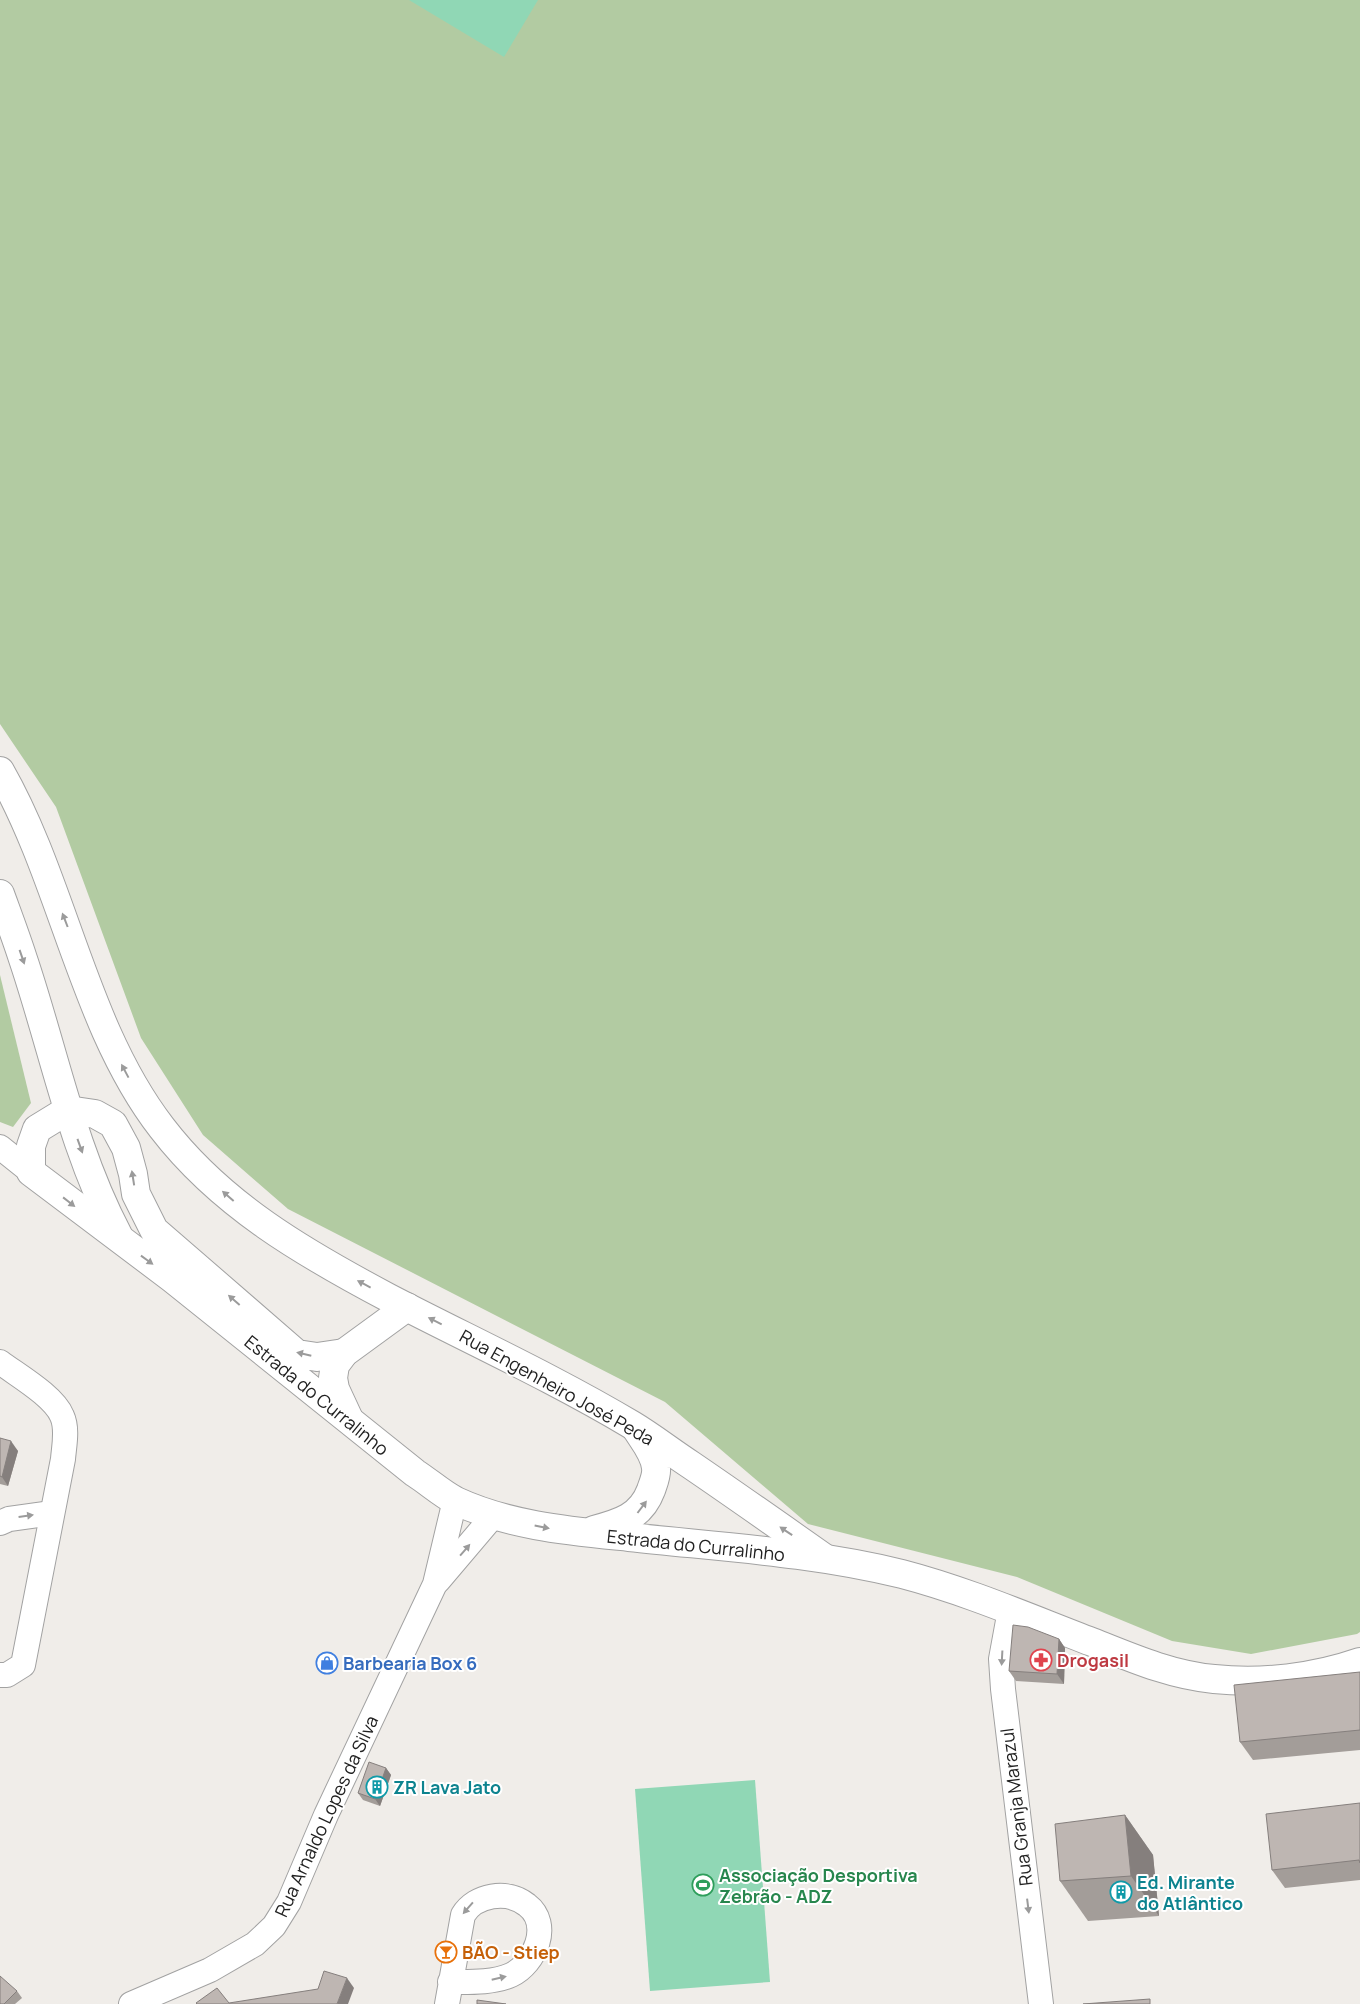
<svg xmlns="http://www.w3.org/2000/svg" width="1360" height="2004" viewBox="0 0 1360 2004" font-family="Manrope,sans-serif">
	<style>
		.forest { fill: #b2cba2 }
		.pitch { fill: #90d7b5 }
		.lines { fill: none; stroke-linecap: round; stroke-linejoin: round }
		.minor-casing { stroke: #a2a2a2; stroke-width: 26 }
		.tertiary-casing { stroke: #a2a2a2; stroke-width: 30 }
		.minor { stroke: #fff; stroke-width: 24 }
		.tertiary { stroke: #fff; stroke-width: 28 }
		.wall { fill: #a39d99 }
		.shaded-wall { fill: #857f7d }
		.building { fill: #beb6b2; stroke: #857f7d }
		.oneway { fill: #9b9b9b }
		.labels { text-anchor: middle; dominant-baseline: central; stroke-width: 4; stroke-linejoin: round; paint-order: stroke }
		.street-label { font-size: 18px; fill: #212121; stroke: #fff }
		.health-label { font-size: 18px; font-weight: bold; fill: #be3a42; stroke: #fff; text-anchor: start }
		.shop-label { font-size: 18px; font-weight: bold; fill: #366cbe; stroke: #fff; text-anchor: start }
		.culture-label { font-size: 18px; font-weight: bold; fill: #0d838f; stroke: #fff; text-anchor: start }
		.leisure-label { font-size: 18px; font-weight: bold; fill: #27864d; stroke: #fff; text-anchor: start }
		.food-label { font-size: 18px; font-weight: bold; fill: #c56008; stroke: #fff; text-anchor: start }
	</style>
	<rect width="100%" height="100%" fill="#f0ede9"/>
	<g class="forest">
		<path d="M 0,0 L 1360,0 L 1360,1632 L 1357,1634 L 1251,1654 L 1172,1641 L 1017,1577 L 808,1524 L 665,1402 L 288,1209 L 203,1135 L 141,1038 L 56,807 L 0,724 Z"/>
		<path d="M 0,975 L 31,1103 L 13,1127 L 0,1122 Z"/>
	</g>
	<g class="pitch">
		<path d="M 409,0 L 538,0 L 504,57 Z"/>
		<path d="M 755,1780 L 770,1982 L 650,1991 L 635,1789 Z"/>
	</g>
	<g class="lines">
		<g class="minor-casing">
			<g id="minor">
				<path d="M 0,1147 L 31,1172"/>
				<path d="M 0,1362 C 17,1375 54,1396 62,1416 C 68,1429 64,1446 63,1459 L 23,1665 L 7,1675 L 0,1675"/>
				<path d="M 0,1523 L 9,1519 L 52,1513"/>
				<path d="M 438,1581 L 494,1515"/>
				<path d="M 1010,1610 L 1001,1659 L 1003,1689 L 1041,2004"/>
				<path d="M 131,2004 L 210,1970 L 255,1944 L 274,1926 L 289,1902 L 326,1815 L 435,1584 L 455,1500"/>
				<path d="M 447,2004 L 463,1915 C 475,1895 507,1889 527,1905 C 552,1924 535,1964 511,1975 C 493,1983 470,1982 450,1982"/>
			</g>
		</g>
		<g class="tertiary-casing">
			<g id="tertiary">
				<path d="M 0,771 C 64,883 83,1026 162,1128 C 221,1205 304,1253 389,1298 C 470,1340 553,1378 632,1425 C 652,1437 671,1452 691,1465 C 735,1495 779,1526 823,1557"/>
				<path d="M 0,894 C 8,916 16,937 23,959 C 54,1051 72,1148 118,1235"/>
				<path d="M 344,1353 L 317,1357 L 297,1354 L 154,1230 L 136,1194 L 133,1174 L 126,1148 L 113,1124 L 95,1114 L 68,1110 L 37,1129 L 31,1146 L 31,1172 L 173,1279 L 415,1473 C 429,1482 442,1494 456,1501 C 510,1526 571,1531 629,1537 C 720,1547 813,1552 902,1574 C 967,1591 1029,1618 1092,1642 C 1132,1658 1171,1675 1214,1679 C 1262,1684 1314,1678 1360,1662"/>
				<path d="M 348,1417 L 335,1389 L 333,1378 L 335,1365 L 344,1353 L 407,1307"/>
				<path d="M 594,1530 C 620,1523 641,1517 651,1490 C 653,1484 657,1475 656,1468 C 655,1454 644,1441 637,1430"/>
			</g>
		</g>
		<use href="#minor" class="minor"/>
		<use href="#tertiary" class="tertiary"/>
	</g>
	<g class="wall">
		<path d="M 0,1438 L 18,1451 L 8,1486 L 0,1484 Z"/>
		<path d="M 1059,1639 L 1065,1648 L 1064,1684 L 1016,1681 L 1009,1671 Z"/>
		<path d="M 1360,1672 L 1360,1750 L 1253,1760 L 1240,1742 Z"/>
		<path d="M 386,1768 L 391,1775 L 380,1806 L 363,1800 L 358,1793 Z"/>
		<path d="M 1360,1803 L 1360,1880 L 1285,1888 L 1272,1870 Z"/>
		<path d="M 1125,1815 L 1153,1855 L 1159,1916 L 1088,1921 L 1060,1881 Z"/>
		<path d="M 17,1991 L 22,1998 L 15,2004 L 0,2004 Z"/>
	</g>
	<g class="shaded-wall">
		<path d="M 11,1441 L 18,1451 L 8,1486 L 2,1477 Z"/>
		<path d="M 1059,1639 L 1065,1648 L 1064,1684 L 1057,1674 Z"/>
		<path d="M 386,1768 L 391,1775 L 380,1806 L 375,1799 Z"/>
		<path d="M 1125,1815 L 1153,1855 L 1159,1916 L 1131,1876 Z"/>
		<path d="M 347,1978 L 354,1988 L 348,2004 L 337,2004 Z"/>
	</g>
	<g class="building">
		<path d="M 0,1438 L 11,1441 L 2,1477 L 0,1476 Z"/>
		<path d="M 1013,1625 L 1028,1627 L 1059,1639 L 1057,1674 L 1009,1671 Z"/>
		<path d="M 1360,1672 L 1360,1730 L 1240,1742 L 1234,1685 Z"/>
		<path d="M 369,1762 L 386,1768 L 375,1799 L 358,1793 Z"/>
		<path d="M 1360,1803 L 1360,1863 L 1359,1860 L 1272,1870 L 1266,1814 Z"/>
		<path d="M 1125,1815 L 1131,1876 L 1060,1881 L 1055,1824 Z"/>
		<path d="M 324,1971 L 347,1978 L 337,2004 L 197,2004 L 196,2003 L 217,1988 L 229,2003 L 318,1989 Z"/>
		<path d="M 0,1976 L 17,1991 L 4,2004 L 0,2004 Z"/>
		<path d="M 1150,1999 L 1150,2004 L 1083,2004 Z"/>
		<path d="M 477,2000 L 506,2004 L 477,2004 Z"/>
	</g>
	<defs><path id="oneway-solid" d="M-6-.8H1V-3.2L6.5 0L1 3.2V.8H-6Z" transform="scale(1.25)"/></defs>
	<g class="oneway">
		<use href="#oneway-solid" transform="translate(65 920) rotate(-111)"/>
		<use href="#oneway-solid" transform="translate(22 957) rotate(71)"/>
		<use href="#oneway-solid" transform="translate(125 1071) rotate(-118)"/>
		<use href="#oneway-solid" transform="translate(80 1146) rotate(70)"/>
		<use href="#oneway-solid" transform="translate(133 1178) rotate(-99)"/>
		<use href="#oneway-solid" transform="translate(228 1196) rotate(-139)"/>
		<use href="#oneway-solid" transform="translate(69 1202) rotate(38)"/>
		<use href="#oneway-solid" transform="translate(147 1260) rotate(36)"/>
		<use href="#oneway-solid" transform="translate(364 1284) rotate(-152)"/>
		<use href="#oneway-solid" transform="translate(234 1300) rotate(-139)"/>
		<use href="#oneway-solid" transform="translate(435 1321) rotate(-153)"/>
		<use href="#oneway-solid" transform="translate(304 1354) rotate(-167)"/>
		<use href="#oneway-solid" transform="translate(642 1507) rotate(-53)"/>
		<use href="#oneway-solid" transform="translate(26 1516) rotate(-8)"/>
		<use href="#oneway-solid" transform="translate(542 1527) rotate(11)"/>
		<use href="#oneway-solid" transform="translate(786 1531) rotate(-146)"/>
		<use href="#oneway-solid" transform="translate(465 1550) rotate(-49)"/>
		<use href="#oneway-solid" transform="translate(1002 1658) rotate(93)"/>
		<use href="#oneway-solid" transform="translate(1028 1906) rotate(83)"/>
		<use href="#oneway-solid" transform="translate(468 1908) rotate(131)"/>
		<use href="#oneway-solid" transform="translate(499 1978) rotate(-13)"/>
	</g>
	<defs>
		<g id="pharmacy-ring" transform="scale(1.125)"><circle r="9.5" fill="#fff" stroke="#e0444e" stroke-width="1.5"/><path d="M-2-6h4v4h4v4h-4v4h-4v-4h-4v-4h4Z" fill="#e0444e"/></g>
		<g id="shop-ring" transform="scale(1.125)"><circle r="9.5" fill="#fff" stroke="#3f7fe0" stroke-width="1.5"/><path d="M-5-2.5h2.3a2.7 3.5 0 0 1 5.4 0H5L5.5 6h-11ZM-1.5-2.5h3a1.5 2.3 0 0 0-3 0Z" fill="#3f7fe0"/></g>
		<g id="building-ring" transform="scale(1.125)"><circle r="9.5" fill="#fff" stroke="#0f9aa8" stroke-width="1.5"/><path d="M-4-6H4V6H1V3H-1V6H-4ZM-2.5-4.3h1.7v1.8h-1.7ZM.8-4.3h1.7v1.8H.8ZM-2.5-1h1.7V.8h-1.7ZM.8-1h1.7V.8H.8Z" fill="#0f9aa8"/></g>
		<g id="stadium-ring" transform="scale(1.125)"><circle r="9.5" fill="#fff" stroke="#2e9e5b" stroke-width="1.5"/><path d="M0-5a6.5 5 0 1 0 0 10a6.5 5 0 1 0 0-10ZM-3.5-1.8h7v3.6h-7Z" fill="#2e9e5b"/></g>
		<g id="bar-ring" transform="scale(1.125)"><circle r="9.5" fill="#fff" stroke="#e8710a" stroke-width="1.5"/><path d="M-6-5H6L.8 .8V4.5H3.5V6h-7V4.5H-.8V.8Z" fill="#e8710a"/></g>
	</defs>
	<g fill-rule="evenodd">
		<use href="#pharmacy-ring" x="1041" y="1660"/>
		<use href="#shop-ring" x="327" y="1663"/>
		<use href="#building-ring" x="377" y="1787"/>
		<use href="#stadium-ring" x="703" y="1885"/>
		<use href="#building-ring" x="1121" y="1892"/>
		<use href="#bar-ring" x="446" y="1952"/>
	</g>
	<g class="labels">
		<g class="street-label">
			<text transform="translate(557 1387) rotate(29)">Rua Engenheiro José Peda</text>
			<text transform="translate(317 1395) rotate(39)">Estrada do Curralinho</text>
			<text transform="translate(696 1545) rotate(6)">Estrada do Curralinho</text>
			<text transform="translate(1016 1807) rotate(-97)">Rua Granja Marazul</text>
			<text transform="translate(326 1816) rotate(-65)">Rua Arnaldo Lopes da Silva</text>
		</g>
		<g class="health-label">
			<text x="1057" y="1660">Drogasil</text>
		</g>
		<g class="shop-label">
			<text x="343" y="1663">Barbearia Box 6</text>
		</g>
		<g class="culture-label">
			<text x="393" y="1787">ZR Lava Jato</text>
			<text x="1137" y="1882">Ed. Mirante<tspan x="1137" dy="21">do Atlântico</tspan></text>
		</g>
		<g class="leisure-label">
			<text x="719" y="1875">Associação Desportiva<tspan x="719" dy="21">Zebrão - ADZ</tspan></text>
		</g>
		<g class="food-label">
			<text x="462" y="1952">BÃO - Stiep</text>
		</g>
	</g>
</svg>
